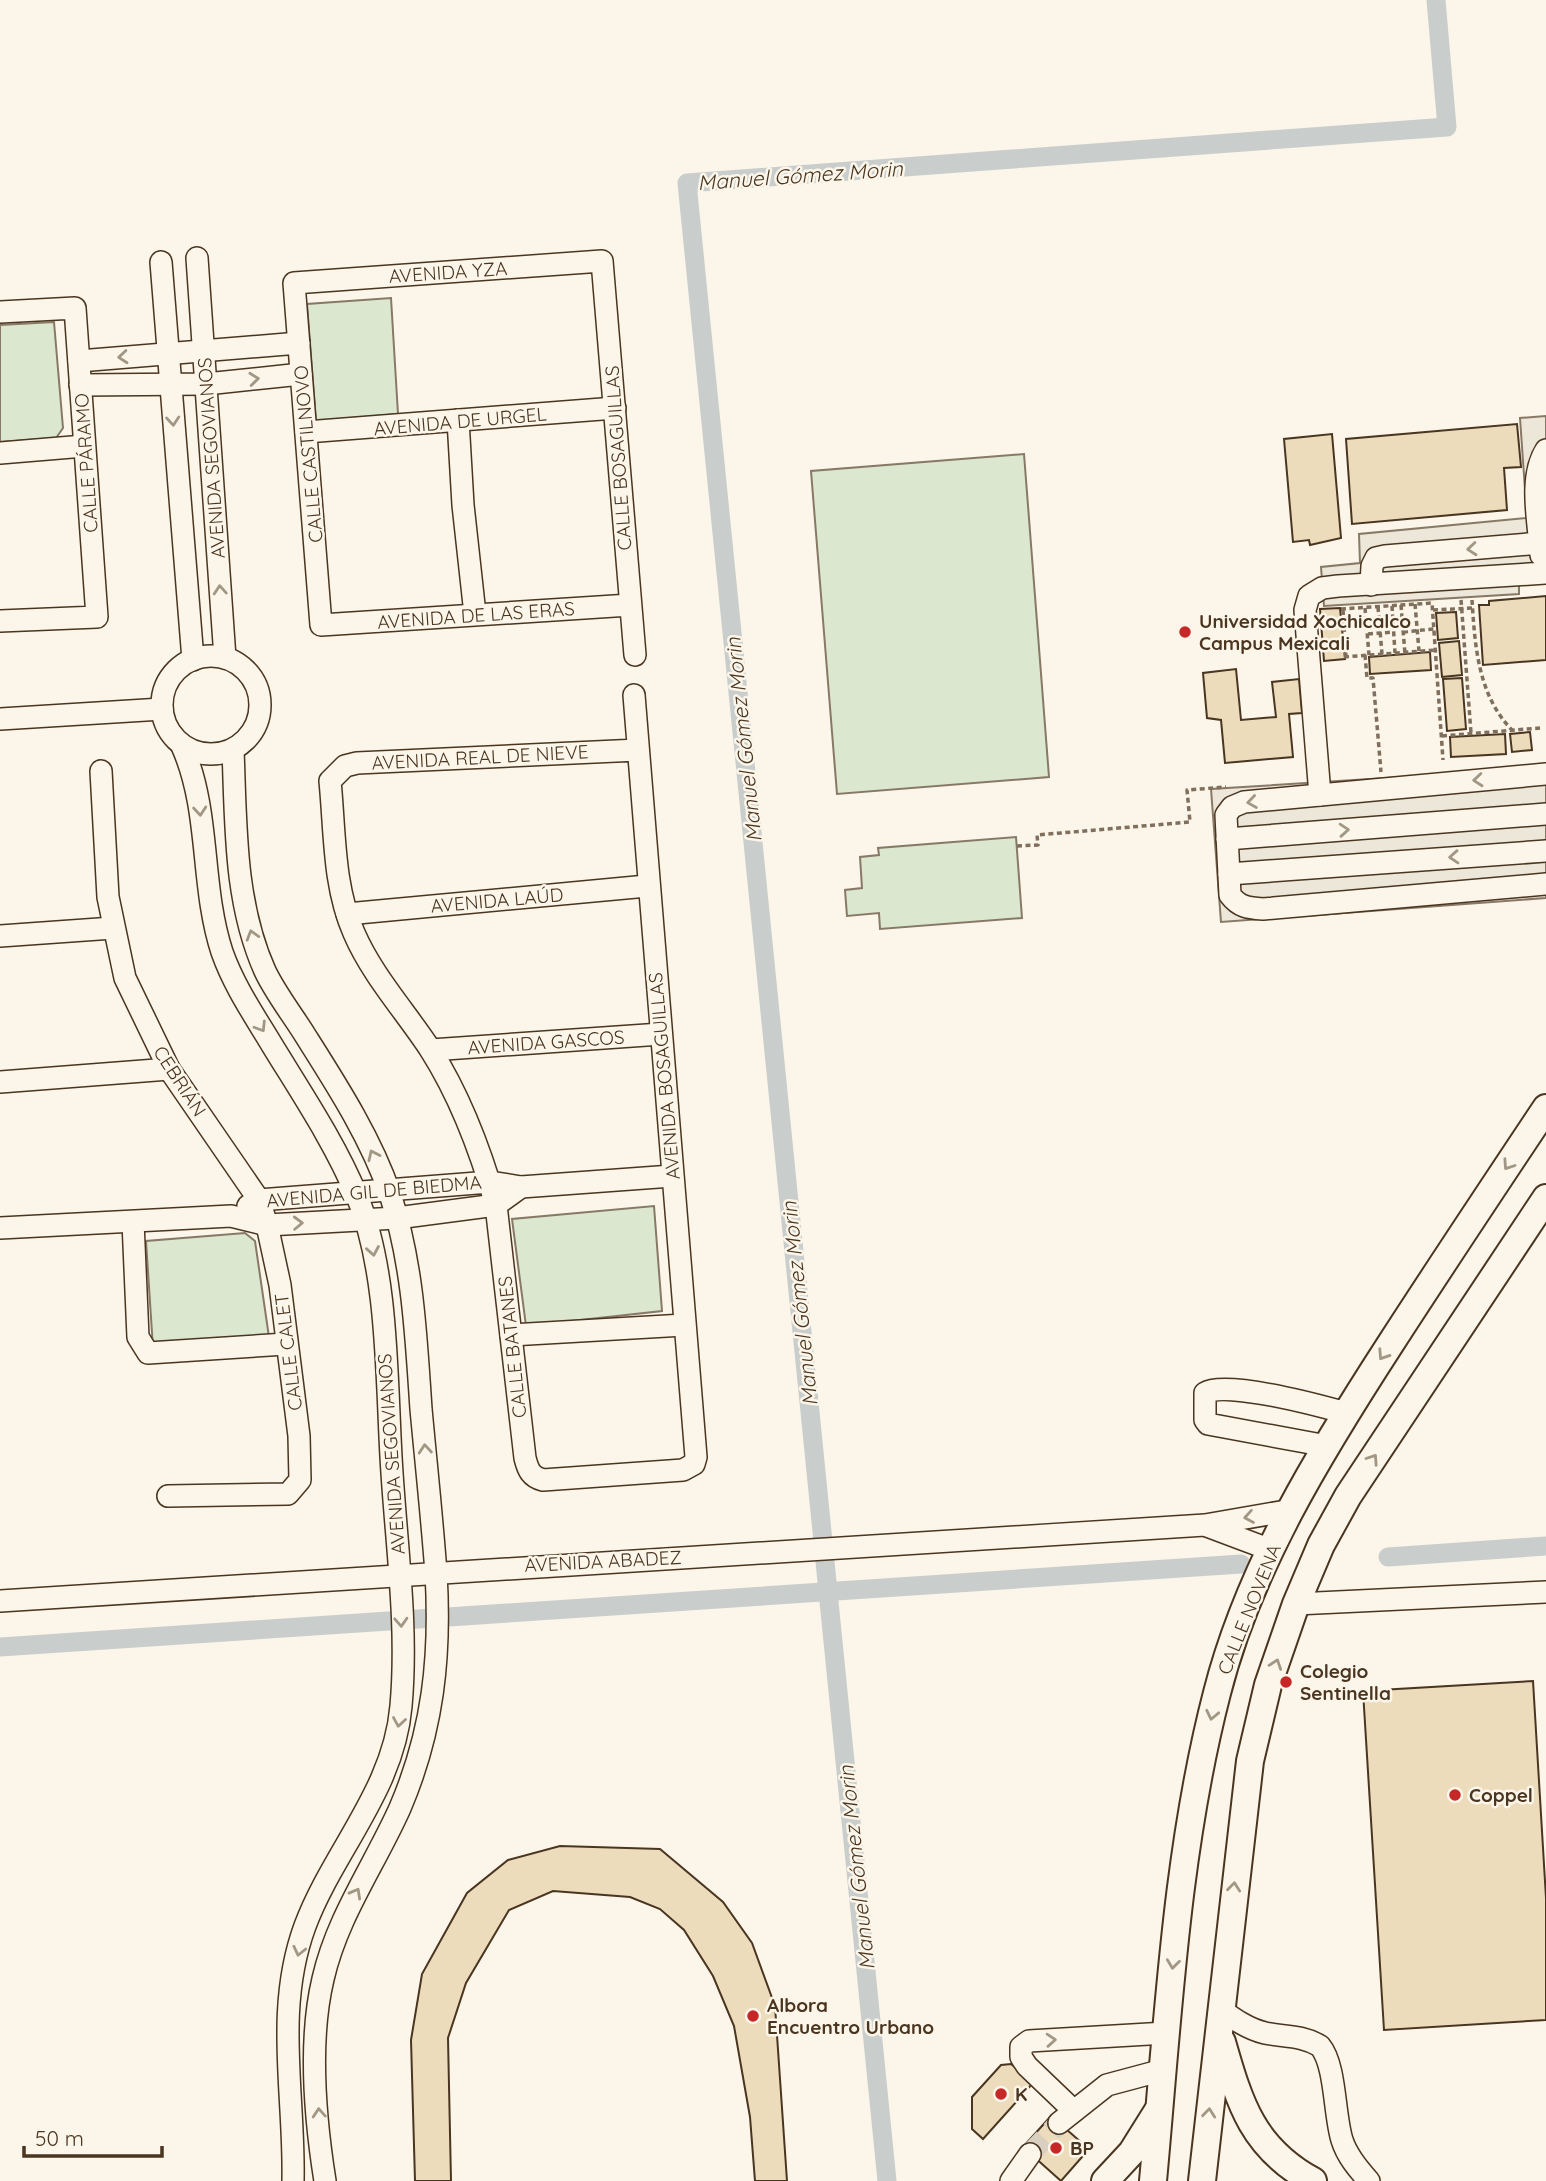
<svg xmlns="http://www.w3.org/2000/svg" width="1546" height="2181" viewBox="0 0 1546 2181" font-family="Quicksand,sans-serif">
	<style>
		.green { fill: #dce7d0; stroke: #887966; stroke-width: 2 }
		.parking { fill: #ede7d9; stroke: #887966; stroke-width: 2 }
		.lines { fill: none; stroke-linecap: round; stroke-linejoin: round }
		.canal { stroke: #c9cecd; stroke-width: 19 }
		.building { fill: #ecdcbc; stroke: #4a3520; stroke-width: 2 }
		.minor-tunnel { stroke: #d8cfc1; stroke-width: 21; stroke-dasharray: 21 10; stroke-linecap: butt }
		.minor-casing { stroke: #4a3520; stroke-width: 24 }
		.major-casing { stroke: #4a3520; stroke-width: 30 }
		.path { stroke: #7f6f5c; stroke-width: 3.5; stroke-dasharray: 5 3.5; stroke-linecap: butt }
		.minor { stroke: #fbf6e9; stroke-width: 21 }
		.major { stroke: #fbf6e9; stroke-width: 26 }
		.oneway { stroke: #a29684 }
		.poi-dot { fill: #c62828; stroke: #fbf6e9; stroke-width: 2.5 }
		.labels { text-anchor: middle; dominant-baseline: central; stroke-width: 5; stroke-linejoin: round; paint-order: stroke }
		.street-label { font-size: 19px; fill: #4a3520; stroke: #fbf6e9 }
		.poi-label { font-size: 19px; font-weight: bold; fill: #4a3520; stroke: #fbf6e9; text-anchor: start }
		.water-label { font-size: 21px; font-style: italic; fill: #4a3520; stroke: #fbf6e9 }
	</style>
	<rect width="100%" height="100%" fill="#fbf6e9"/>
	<g class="green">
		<path d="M 391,298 L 398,414 L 316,421 L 307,304 Z"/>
		<path d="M 54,322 L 63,428 L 56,438 L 0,442 L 0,325 Z"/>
		<path d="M 1024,454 L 1049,777 L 837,794 L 811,471 Z"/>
		<path d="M 1016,837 L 1022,918 L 880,929 L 879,913 L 847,916 L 845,890 L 862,888 L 860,857 L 879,855 L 878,848 Z"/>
		<path d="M 654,1206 L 662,1311 L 526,1326 L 512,1219 Z"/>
		<path d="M 245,1233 L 255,1241 L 269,1337 L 153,1348 L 146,1241 Z"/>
	</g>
	<g class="parking">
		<path d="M 1546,416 L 1546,580 L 1519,582 L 1519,594 L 1324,606 L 1321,567 L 1360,563 L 1359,534 L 1527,518 L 1520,418 Z"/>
		<path d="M 1546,768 L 1546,898 L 1221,922 L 1211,789 Z"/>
	</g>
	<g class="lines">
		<g class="canal">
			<path d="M 1388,1557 L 1546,1546"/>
			<path d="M 0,1647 L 1241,1564"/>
			<path d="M 887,2181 L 687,183 L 1447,127 L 1436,0"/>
		</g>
	</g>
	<g class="building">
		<path d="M 1517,424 L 1521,467 L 1504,468 L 1507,510 L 1352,524 L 1346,439 Z"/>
		<path d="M 1332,434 L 1341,538 L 1310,545 L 1309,540 L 1293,542 L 1284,439 Z"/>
		<path d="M 1546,596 L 1546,660 L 1483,665 L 1479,605 L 1489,605 L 1489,601 Z"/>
		<path d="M 1340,608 L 1345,659 L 1324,661 L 1320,609 Z"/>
		<path d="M 1456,612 L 1458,638 L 1438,640 L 1436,613 Z"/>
		<path d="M 1459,641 L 1462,675 L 1442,677 L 1439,643 Z"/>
		<path d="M 1430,652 L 1431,670 L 1370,674 L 1369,657 Z"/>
		<path d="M 1236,669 L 1241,720 L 1276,717 L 1272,682 L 1299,679 L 1302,713 L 1289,714 L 1293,757 L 1225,763 L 1221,720 L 1207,718 L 1203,673 Z"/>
		<path d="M 1462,678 L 1466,729 L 1447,731 L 1443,679 Z"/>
		<path d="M 1530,732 L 1532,750 L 1512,752 L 1510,734 Z"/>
		<path d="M 1505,734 L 1506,754 L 1451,757 L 1450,737 Z"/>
		<path d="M 1533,1681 L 1546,1898 L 1546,2020 L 1384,2030 L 1363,1691 Z"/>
		<path d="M 560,1846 L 660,1849 L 723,1902 L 752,1943 L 775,2006 L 787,2181 L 755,2181 L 750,2117 L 734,2026 L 713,1976 L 684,1930 L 660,1909 L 630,1897 L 553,1891 L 509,1910 L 466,1983 L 448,2038 L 451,2181 L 415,2181 L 411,2040 L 422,1974 L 467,1893 L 508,1860 Z"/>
		<path d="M 1011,2064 L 1034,2082 L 983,2139 L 972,2129 L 972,2097 L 1001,2065 Z"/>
		<path d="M 1051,2116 L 1089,2149 L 1061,2181 L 1023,2147 Z"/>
	</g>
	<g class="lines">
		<path class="minor-tunnel" d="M 1030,2154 L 1059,2123"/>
		<g class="minor-casing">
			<g id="minor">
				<path d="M 197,258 L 225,658"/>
				<path d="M 161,262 L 193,660"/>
				<path d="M 0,312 L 75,308 L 97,617 L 0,621"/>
				<path d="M 79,361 L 299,343"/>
				<path d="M 80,385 L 206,384 L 301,374"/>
				<path d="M 458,420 L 463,505 L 475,614"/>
				<path d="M 306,432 L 615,408"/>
				<path d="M 0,453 L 84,446"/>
				<path d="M 1541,555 C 1539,524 1528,478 1546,450"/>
				<path d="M 1371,585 L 1372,566 L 1376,558 L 1385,556 L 1540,543"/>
				<path d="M 630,605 L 321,625 L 294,283 L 602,261 L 635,655"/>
				<circle cx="211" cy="705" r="49"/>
				<path d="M 634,695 L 696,1457 L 694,1464 L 683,1470 L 543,1480 C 531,1477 528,1470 525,1458 L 496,1205 C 481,1152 460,1096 430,1049 C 405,1011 372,975 354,933 C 333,886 335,831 330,781 L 345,766 L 357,763 L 638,750"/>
				<path d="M 0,719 L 162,709"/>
				<path d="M 182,746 C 211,811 200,885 222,952 C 234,986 254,1015 272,1045 C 302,1094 335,1143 357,1196 C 390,1276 386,1387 392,1473 C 397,1550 408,1629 401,1706 C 394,1790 333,1851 305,1926 C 274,2010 295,2095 293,2181"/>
				<path d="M 233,750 C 236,824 234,902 265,971 C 276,994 292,1014 305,1035 C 336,1084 371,1138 390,1194 C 413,1264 416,1336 421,1409 C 426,1463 432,1518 436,1573 C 441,1657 433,1731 400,1808 C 374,1866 337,1917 323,1979 C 308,2042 315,2118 325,2181"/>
				<path d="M 101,771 L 108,897 L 125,978 L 169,1069 L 259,1200 L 267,1225 L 280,1285 L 299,1436 L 300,1480 L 288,1494 L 168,1496"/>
				<path d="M 1546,774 L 1244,802 L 1232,807 L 1226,815 L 1230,895 C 1239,907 1248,908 1263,909 L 1546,884"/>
				<path d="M 1320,795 L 1305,610 L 1309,596 L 1322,588 L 1338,586 L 1546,573"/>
				<path d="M 1227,839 L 1546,814"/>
				<path d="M 1229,874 L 1546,851"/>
				<path d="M 347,914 L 647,886"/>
				<path d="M 0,936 L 113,928"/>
				<path d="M 431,1050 L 661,1034"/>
				<path d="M 0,1082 L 169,1069"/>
				<path d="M 248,1206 L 259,1200 L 490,1182 L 521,1187 L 672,1176"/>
				<path d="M 133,1222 L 138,1337 L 148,1353 L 286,1344"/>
				<path d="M 0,1228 L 231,1216 L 267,1225 L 397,1218 L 496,1205 L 521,1187"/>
				<path d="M 511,1335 L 684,1325"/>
				<path d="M 1327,1446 L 1208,1424 L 1205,1420 L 1205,1393 C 1225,1380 1321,1406 1346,1413"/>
				<path d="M 1207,1526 L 1271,1550"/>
				<path d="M 0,1601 L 1205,1525 L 1292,1510"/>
				<path d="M 1296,1604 L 1546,1592"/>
				<path d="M 1220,2009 C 1234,2019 1248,2029 1265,2033 C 1284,2037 1302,2035 1320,2046 C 1336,2065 1334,2115 1342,2140 C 1347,2156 1358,2169 1369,2181"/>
				<path d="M 1074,2111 L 1027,2066 L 1021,2057 L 1021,2047 L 1029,2041 L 1166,2033"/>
				<path d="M 1059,2123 L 1107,2085 L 1163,2070"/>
				<path d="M 1011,2181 L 1030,2154"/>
			</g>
		</g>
		<g class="major-casing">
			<g id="major">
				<path d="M 1222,2042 C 1240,2105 1253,2148 1313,2181"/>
				<path d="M 1105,2181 L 1132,2152 L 1157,2112"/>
				<path d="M 1153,2181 C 1168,2020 1176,1851 1217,1693 C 1249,1567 1321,1451 1391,1343 C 1442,1264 1494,1186 1546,1108"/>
				<path d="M 1202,2181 L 1250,1761 L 1268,1685 L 1296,1604 L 1321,1545 L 1348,1496 L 1546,1198"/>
			</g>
		</g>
		<g class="path">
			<path d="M 1461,600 L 1471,733"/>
			<path d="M 1472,600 C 1475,647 1478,696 1513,731"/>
			<path d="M 1415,604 L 1419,651"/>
			<path d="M 1401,605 L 1405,654"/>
			<path d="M 1392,606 L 1395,653"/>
			<path d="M 1378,607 L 1382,654"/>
			<path d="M 1365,608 L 1369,655"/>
			<path d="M 1341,609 L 1432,603 L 1443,760"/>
			<path d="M 1343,610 L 1346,657"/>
			<path d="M 1433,610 L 1472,608"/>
			<path d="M 1403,632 L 1434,629"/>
			<path d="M 1368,634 L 1393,632"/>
			<path d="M 1365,655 L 1367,678 L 1373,678 L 1381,772"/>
			<path d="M 1344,657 L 1436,650"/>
			<path d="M 1442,736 L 1540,728"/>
			<path d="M 1017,846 L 1038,845 L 1037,835 L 1190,822 L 1187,790 L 1226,787"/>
		</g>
		<use href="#minor" class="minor"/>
		<use href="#major" class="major"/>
	</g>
	<defs><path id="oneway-chevron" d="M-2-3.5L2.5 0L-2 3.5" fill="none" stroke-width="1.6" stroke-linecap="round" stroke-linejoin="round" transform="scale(1.75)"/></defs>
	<g class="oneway">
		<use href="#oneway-chevron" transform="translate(123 357) rotate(175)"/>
		<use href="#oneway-chevron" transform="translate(254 379) rotate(-6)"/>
		<use href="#oneway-chevron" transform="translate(173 421) rotate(85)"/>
		<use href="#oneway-chevron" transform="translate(1472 549) rotate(175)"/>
		<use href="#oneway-chevron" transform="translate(220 590) rotate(-94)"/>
		<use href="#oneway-chevron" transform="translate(1478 780) rotate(175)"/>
		<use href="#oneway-chevron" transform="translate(1252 802) rotate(172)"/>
		<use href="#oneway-chevron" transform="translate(200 811) rotate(85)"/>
		<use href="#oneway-chevron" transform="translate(1344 830) rotate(-4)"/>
		<use href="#oneway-chevron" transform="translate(1454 857) rotate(176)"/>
		<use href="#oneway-chevron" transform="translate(252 935) rotate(-107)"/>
		<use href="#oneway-chevron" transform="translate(261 1027) rotate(58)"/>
		<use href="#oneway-chevron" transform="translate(373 1155) rotate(-115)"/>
		<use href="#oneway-chevron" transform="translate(1508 1165) rotate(124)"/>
		<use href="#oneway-chevron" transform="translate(298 1223) rotate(-2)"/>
		<use href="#oneway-chevron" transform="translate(373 1251) rotate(80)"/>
		<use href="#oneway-chevron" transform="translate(1383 1355) rotate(123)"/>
		<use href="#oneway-chevron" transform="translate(425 1449) rotate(-95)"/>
		<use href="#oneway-chevron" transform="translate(1373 1459) rotate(-56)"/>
		<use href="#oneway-chevron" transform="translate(1249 1517) rotate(170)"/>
		<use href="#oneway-chevron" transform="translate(401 1622) rotate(87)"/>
		<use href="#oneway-chevron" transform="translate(1276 1664) rotate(-71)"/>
		<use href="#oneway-chevron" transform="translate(1212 1715) rotate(102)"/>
		<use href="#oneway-chevron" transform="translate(399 1722) rotate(99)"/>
		<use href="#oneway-chevron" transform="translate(1234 1887) rotate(-84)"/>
		<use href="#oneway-chevron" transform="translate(356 1893) rotate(-61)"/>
		<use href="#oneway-chevron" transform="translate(299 1951) rotate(103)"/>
		<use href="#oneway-chevron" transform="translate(1173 1964) rotate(97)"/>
		<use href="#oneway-chevron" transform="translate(1051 2040) rotate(-4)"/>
		<use href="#oneway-chevron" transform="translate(319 2113) rotate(-94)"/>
		<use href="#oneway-chevron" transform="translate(1209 2113) rotate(-84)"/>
	</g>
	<g class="poi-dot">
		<circle cx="1185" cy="632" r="7"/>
		<circle cx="1286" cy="1682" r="7"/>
		<circle cx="1455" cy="1795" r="7"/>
		<circle cx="753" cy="2016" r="7"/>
		<circle cx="1001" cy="2094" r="7"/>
		<circle cx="1056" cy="2148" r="7"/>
	</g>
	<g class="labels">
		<g class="street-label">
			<text transform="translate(448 272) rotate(-4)">AVENIDA YZA</text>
			<text transform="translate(460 421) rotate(-5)">AVENIDA DE URGEL</text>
			<text transform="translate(308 454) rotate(-95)">CALLE CASTILNOVO</text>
			<text transform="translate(211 458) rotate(-94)">AVENIDA SEGOVIANOS</text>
			<text transform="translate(618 458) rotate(-94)">CALLE BOSAGUILLAS</text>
			<text transform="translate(86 463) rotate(-94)">CALLE PÁRAMO</text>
			<text transform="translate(476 615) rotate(-4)">AVENIDA DE LAS ERAS</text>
			<text transform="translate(480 757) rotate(-3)">AVENIDA REAL DE NIEVE</text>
			<text transform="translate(497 900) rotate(-5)">AVENIDA LAÚD</text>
			<text transform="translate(546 1042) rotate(-4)">AVENIDA GASCOS</text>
			<text transform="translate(664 1076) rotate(-95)">AVENIDA BOSAGUILLAS</text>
			<text transform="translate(180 1081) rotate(57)">CEBRIÁN</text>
			<text transform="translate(374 1191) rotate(-5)">AVENIDA GIL DE BIEDMA</text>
			<text transform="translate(512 1347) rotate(-96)">CALLE BATANES</text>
			<text transform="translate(288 1352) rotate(-97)">CALLE CALET</text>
			<text transform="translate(391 1454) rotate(-94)">AVENIDA SEGOVIANOS</text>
			<text transform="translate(603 1561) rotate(-3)">AVENIDA ABADEZ</text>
			<text transform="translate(1249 1609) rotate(-68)">CALLE NOVENA</text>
		</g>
		<g class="poi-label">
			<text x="1199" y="621">Universidad Xochicalco<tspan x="1199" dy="22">Campus Mexicali</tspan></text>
			<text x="1300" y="1671">Colegio<tspan x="1300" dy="22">Sentinella</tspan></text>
			<text x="1469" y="1795">Coppel</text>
			<text x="767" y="2005">Albora<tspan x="767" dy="22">Encuentro Urbano</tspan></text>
			<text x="1015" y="2094">K</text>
			<text x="1070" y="2148">BP</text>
		</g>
		<g class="water-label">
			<text transform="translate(800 175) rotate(-4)">Manuel Gómez Morin</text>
			<text transform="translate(743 740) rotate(-96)">Manuel Gómez Morin</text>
			<text transform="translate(799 1304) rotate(-96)">Manuel Gómez Morin</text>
			<text transform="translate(856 1868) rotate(-96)">Manuel Gómez Morin</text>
		</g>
	</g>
	<path d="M24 2146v10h138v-10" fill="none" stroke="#4a3520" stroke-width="3.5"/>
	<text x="35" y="2146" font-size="21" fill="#4a3520" stroke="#fbf6e9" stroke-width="5" paint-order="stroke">50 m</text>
</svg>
